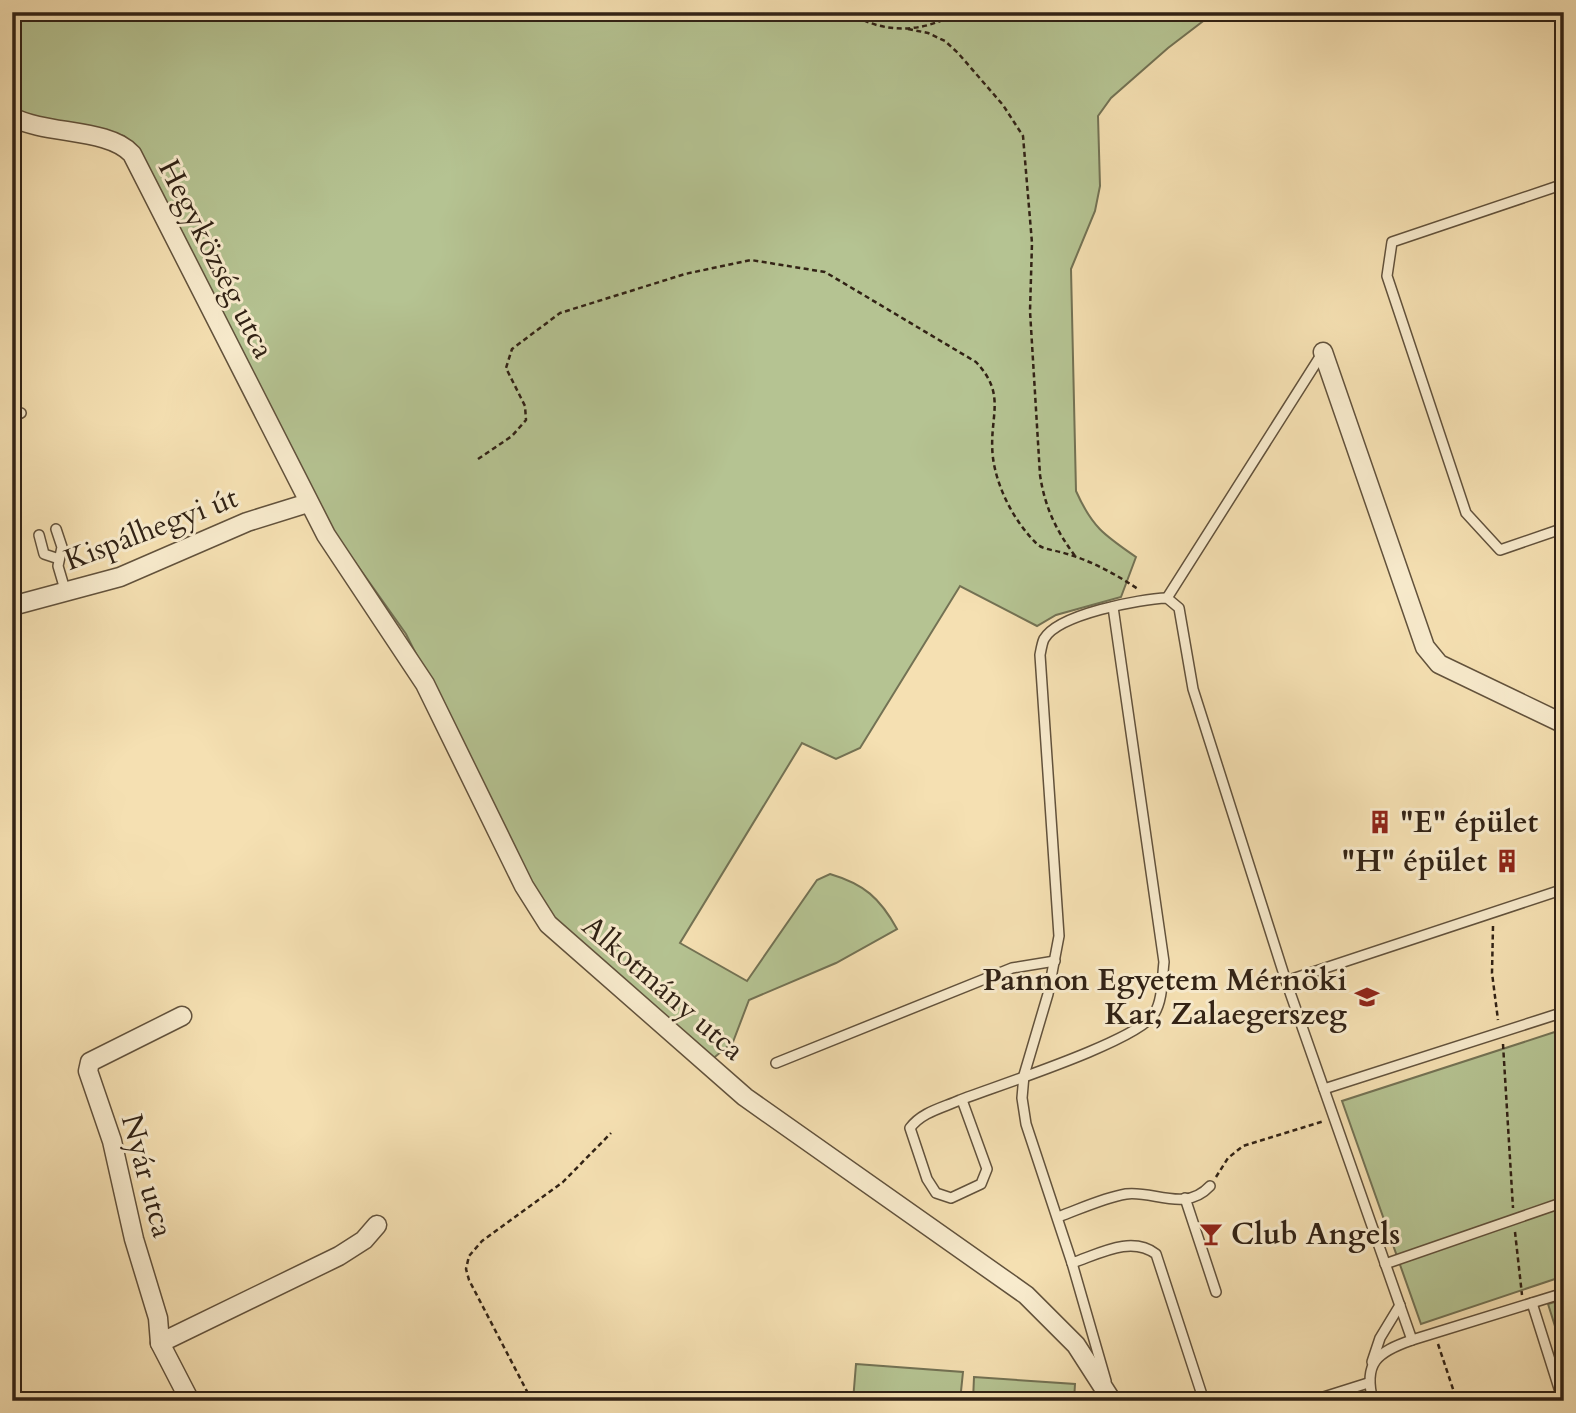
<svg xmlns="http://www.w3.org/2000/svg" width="1576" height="1413" viewBox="0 0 1576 1413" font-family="Cardo,serif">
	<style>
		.green { fill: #b5c392; stroke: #737254; stroke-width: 2 }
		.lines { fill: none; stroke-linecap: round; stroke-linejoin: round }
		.service-casing { stroke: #62523c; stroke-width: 12 }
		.minor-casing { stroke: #62523c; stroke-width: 21 }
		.path { stroke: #312215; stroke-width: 2.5; stroke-dasharray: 5 3.5; stroke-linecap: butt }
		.service { stroke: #f8ebcd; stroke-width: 9 }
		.minor { stroke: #f8ebcd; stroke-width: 18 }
		.labels { text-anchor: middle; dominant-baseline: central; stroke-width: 6; stroke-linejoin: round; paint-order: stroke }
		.street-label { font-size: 30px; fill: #312215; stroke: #f8ebcd }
		.poi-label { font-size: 30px; font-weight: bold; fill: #312215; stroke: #f8ebcd; text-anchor: start }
	</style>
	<rect width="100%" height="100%" fill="#f5e0b2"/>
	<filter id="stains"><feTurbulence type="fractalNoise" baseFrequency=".00286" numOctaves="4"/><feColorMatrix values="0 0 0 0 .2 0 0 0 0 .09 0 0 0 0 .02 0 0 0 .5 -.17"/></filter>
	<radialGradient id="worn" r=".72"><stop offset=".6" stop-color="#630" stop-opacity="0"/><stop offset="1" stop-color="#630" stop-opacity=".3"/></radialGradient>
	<g class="green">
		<path d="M 12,12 L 1215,12 L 1168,48 L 1111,98 L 1098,116 L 1100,186 L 1095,211 L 1071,269 L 1076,491 C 1092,527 1104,535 1136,557 L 1121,597 L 1056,615 L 1037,626 L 960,586 L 860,748 L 836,759 L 802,743 L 680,943 L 747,981 L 817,880 L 830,874 C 864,884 880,898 897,929 L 836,963 L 749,1000 L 733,1042 L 710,1061 L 545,912 L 406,634 L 323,517 L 129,141 L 124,136 L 24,114 L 12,104 Z"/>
		<path d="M 1564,1029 L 1564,1276 L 1421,1324 L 1342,1101 Z"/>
		<path d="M 1564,1299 L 1564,1355 L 1548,1304 Z"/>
		<path d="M 856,1364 L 963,1372 L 960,1401 L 853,1401 Z"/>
		<path d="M 974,1377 L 1075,1384 L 1074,1401 L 973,1401 Z"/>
	</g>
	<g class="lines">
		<g class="service-casing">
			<g id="service">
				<path d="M 1564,184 L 1392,242 L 1387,276 L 1466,513 L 1500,550 L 1564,528"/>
				<path d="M 12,417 L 21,413"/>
				<path d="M 56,529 L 62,547 L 58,566 L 66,593"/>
				<path d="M 39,535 L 44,554 L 59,559"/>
				<path d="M 1167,598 L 1323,352"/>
				<path d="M 1564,889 L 1286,981 L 1412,1340 L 1564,1293"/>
				<path d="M 776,1063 L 1012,968 L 1055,961"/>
				<path d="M 1324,1089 L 1564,1012"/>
				<path d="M 962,1100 L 987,1169 L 981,1184 L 951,1198 L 936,1193 L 927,1179 L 910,1128 C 922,1112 942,1108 960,1100 C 996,1086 1138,1041 1154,1014 C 1163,1000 1162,978 1164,962 L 1113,607"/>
				<path d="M 1185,1198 L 1216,1292"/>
				<path d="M 1058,1217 C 1080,1209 1103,1198 1126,1194 C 1153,1190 1185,1213 1210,1186"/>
				<path d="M 1072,1263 C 1099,1254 1131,1235 1156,1254 L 1204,1401"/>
				<path d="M 1385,1264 L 1564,1202"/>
				<path d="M 1532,1303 L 1563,1401"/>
				<path d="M 1372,1362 L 1380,1338 L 1400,1305"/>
				<path d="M 1106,1381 L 1072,1263 L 1026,1124 L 1022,1098 L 1024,1075 L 1048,994 L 1059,936 L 1040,655 C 1041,650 1042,643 1044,639 C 1058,614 1140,599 1167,598 L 1179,608 L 1193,689 L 1286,981"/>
				<path d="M 1311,1401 L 1368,1383"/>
				<path d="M 1373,1401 C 1363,1363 1377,1352 1412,1340"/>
			</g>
		</g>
		<g class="minor-casing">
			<g id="minor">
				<path d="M 12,117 C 47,135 108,128 132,154 L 326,535 L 425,684 L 524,886 L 548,924 L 745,1097 L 1026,1295 L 1076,1345 L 1112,1401"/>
				<path d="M 1323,352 L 1425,647 L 1439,664 L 1564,724"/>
				<path d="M 12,606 L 120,577 L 247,522 L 308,503"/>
				<path d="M 182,1016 L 90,1062 L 88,1071 L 112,1141 L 134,1239 L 158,1318 L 160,1343 L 190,1401"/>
				<path d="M 160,1343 L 339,1256 L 364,1240 L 377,1225"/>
			</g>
		</g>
		<g class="path">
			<path d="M 849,12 C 883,35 924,33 958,12"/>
			<path d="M 908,29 L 928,33 L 945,41 L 958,53 L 1003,105 L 1023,136 L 1032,243 L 1030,311 L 1040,475 C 1045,508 1056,530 1075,556"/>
			<path d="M 478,459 L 512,436 L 526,420 L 525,406 L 506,368 L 512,349 L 560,313 L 685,274 L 751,260 L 825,272 L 976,362 C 1008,396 988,417 993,458 C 997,488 1014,521 1036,543 C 1041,549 1053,550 1060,552 C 1088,559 1114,573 1138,589"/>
			<path d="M 1493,926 L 1492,973 L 1498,1020"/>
			<path d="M 1503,1044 L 1513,1208"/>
			<path d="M 1216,1177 L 1228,1158 L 1243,1146 L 1324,1121"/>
			<path d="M 1515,1232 L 1522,1295"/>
			<path d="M 1438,1344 L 1457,1401"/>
			<path d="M 532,1401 L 469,1280 L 466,1269 L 469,1256 L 482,1241 L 563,1182 L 611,1133"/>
		</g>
		<use href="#service" class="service"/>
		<use href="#minor" class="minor"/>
	</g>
	<defs>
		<g id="building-bare" transform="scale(1.89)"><path d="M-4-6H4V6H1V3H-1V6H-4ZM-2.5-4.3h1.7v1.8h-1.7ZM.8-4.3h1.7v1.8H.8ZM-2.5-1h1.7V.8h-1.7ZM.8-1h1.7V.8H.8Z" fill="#8f2418" stroke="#f8ebcd" stroke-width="2.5" paint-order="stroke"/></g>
		<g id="university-bare" transform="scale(1.89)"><path d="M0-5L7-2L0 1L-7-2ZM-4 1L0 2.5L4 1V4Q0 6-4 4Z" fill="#8f2418" stroke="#f8ebcd" stroke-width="2.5" paint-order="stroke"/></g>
		<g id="bar-bare" transform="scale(1.89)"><path d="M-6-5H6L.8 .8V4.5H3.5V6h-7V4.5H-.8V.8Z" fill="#8f2418" stroke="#f8ebcd" stroke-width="2.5" paint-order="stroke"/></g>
	</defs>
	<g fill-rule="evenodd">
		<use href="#building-bare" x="1380" y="822"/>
		<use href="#building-bare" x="1507" y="861"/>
		<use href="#university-bare" x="1367" y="997"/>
		<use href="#bar-bare" x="1211" y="1234"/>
	</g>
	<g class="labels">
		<g class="street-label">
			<text transform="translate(216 259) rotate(63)">Hegyközség utca</text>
			<text transform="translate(151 529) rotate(-21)">Kispálhegyi út</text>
			<text transform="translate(663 988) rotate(41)">Alkotmány utca</text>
			<text transform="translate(147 1176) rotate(75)">Nyár utca</text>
		</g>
		<g class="poi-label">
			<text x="1400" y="822">"E" épület</text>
			<text x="1487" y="861" text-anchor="end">"H" épület</text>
			<text x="1347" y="980" text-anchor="end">Pannon Egyetem Mérnöki<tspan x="1347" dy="34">Kar, Zalaegerszeg</tspan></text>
			<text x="1231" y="1234">Club Angels</text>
		</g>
	</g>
	<rect width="1576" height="1413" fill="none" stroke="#f5e0b2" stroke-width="42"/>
	<rect x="14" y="14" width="1548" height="1385" fill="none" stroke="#312215" stroke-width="3.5"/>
	<rect x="21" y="21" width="1534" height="1371" fill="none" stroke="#312215" stroke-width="2"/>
	<rect width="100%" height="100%" filter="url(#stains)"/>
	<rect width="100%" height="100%" fill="url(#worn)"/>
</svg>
